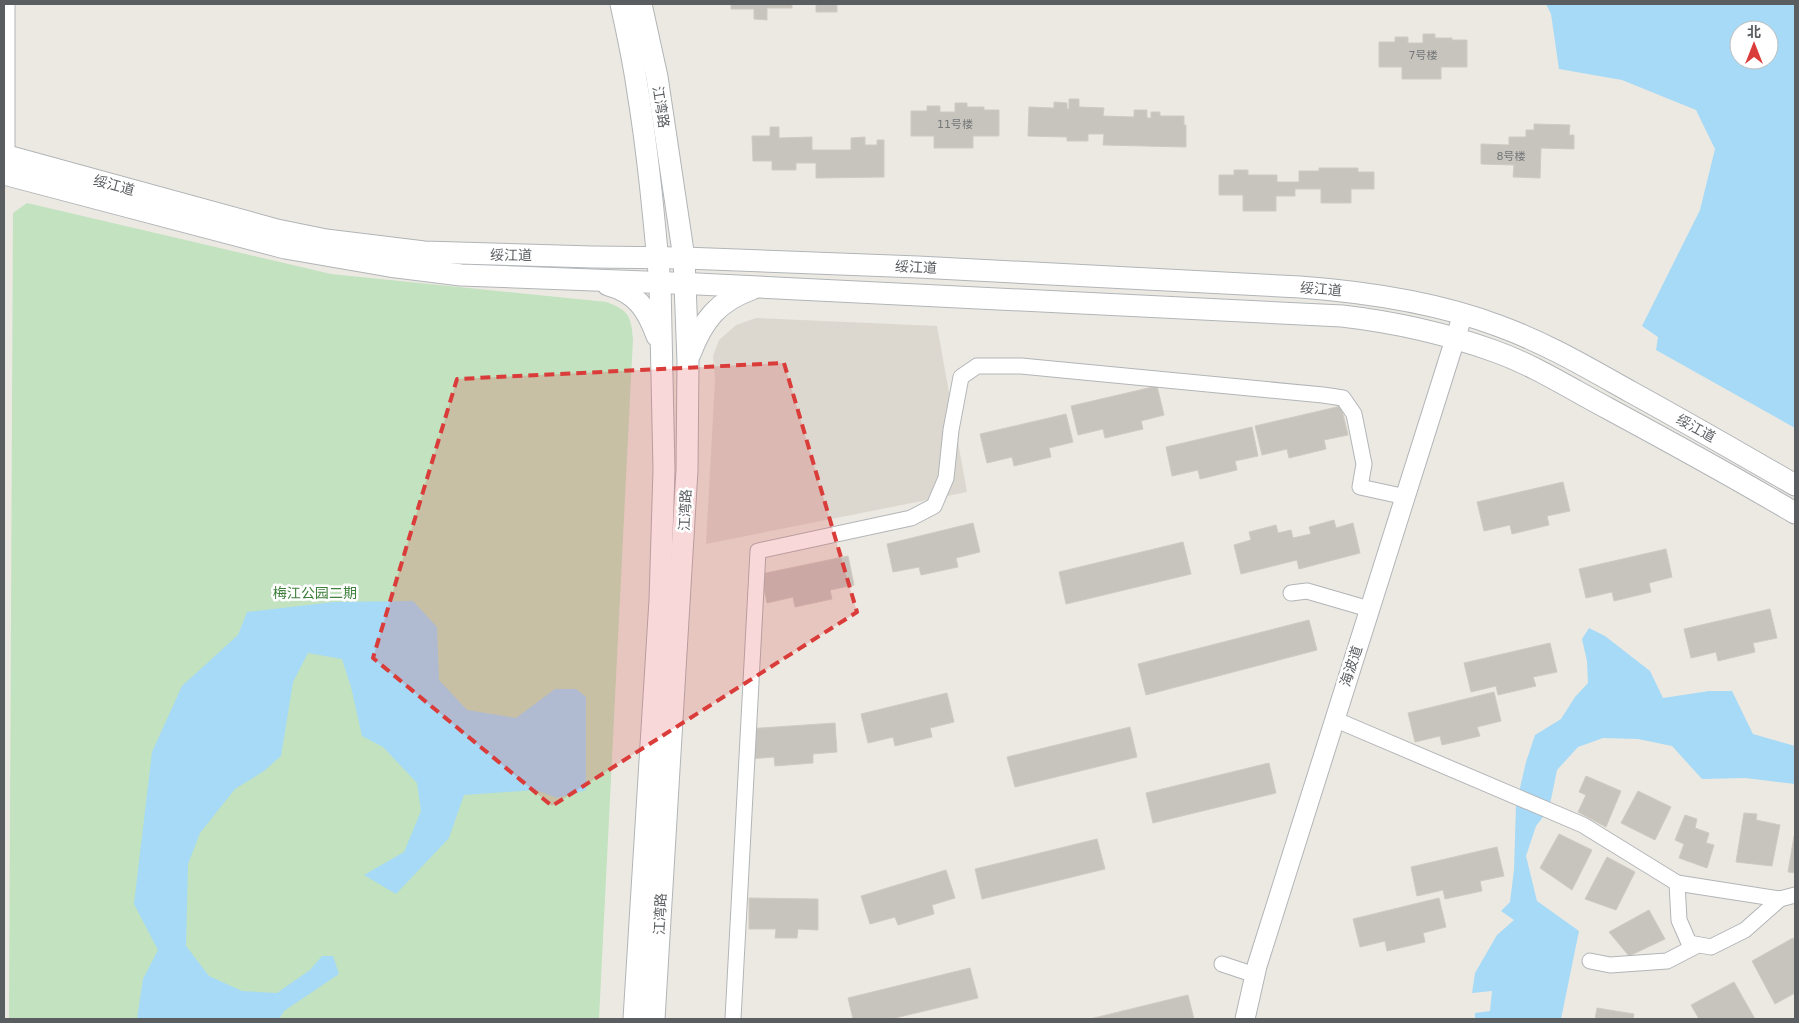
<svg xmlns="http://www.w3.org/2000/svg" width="1799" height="1023" viewBox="0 0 1799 1023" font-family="'DejaVu Sans','Noto Sans SC',sans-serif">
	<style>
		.education { fill: #dcd8d0 }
		.green { fill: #c2e2c0 }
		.water { fill: #a6daf7; fill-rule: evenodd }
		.building { fill: #c7c4be; stroke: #d0cac1 }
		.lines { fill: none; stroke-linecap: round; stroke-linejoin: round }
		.minor-casing { stroke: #b2b5b8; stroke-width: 17 }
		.tertiary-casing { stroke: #b2b5b8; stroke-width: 21 }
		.secondary-casing { stroke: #b1b5b8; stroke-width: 23 }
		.minor { stroke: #fff; stroke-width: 15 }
		.tertiary { stroke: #fff; stroke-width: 19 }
		.secondary { stroke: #fff; stroke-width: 21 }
		.marked { fill: #da3c3a; fill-opacity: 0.2; stroke: #da3c3a; stroke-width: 4; stroke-dasharray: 10 6; stroke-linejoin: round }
		.labels { text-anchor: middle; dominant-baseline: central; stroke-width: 5; stroke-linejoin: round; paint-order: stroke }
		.number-label { font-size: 11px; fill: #757878 }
		.street-label { font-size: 14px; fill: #5a5e61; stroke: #fff }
		.park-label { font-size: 14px; fill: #3d7f3b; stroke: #fff }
	</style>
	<rect width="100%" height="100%" fill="#ece9e2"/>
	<path class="education" d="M 756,318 L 937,326 L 967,492 L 706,544 L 715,379 L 713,356 L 719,340 L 736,325 Z"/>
	<path class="green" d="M 27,203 L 331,274 L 607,302 C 629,311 631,316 633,339 L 599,1019 L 9,1019 L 13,213 Z"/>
	<g class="water">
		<path d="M 1546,4 L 1795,4 L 1795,428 L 1656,350 L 1658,337 L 1642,326 L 1700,210 L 1715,149 L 1696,110 L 1622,80 L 1559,69 L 1551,14 ZM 1739,30 L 1769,30 L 1769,60 L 1739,60 Z"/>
		<path d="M 413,601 L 437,627 L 439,680 L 467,710 L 516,718 L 555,689 L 576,689 L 586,697 L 586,790 L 557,798 L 536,790 L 464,795 L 449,838 L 396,894 L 364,875 L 404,852 L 421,811 L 417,783 L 383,747 L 362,736 L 351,687 L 342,659 L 308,653 L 293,682 L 281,756 L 264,771 L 235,789 L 200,833 L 188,864 L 186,946 L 209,976 L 242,991 L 277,993 L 310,970 L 322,956 L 333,956 L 339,974 L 284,1011 L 279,1019 L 137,1019 L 143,979 L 158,950 L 134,904 L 152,752 L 182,686 L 238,635 L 247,612 L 334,602 Z"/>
		<path d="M 1589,628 L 1605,636 L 1650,671 L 1663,698 L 1709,691 L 1732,691 L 1753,734 L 1795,746 L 1795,784 L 1745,778 L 1702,779 L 1672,746 L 1638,739 L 1603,738 L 1578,747 L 1557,770 L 1549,809 L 1536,826 L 1526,856 L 1537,901 L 1579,931 L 1561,1019 L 1475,1019 L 1475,1013 L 1490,1011 L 1492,991 L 1472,993 L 1475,973 L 1497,935 L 1514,920 L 1501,911 L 1510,902 L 1514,870 L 1516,805 L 1526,762 L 1535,735 L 1561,719 L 1575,697 L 1588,683 L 1587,661 L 1582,639 Z"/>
	</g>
	<g class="building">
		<path d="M 731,4 L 792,4 L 792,8 L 767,8 L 767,20 L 754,19 L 754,9 L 731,9 Z"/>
		<path d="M 816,4 L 867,4 L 837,4 L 837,12 L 816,12 Z"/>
		<path d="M 1423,34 L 1435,34 L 1435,38 L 1452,38 L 1452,40 L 1467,40 L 1467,67 L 1441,67 L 1441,79 L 1402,79 L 1402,67 L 1379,67 L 1379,42 L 1395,42 L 1395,37 L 1408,37 L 1408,43 L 1423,43 Z"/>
		<path d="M 1069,99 L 1079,99 L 1079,107 L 1104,108 L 1103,116 L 1134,117 L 1134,110 L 1147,110 L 1147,118 L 1151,118 L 1151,112 L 1160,112 L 1160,116 L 1184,116 L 1184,125 L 1186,125 L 1186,147 L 1103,145 L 1104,134 L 1088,134 L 1088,141 L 1067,141 L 1067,137 L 1028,136 L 1029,107 L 1054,108 L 1054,102 L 1067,103 L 1067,109 L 1069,109 Z"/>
		<path d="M 955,103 L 967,103 L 967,107 L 984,107 L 984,110 L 999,110 L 999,136 L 973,136 L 973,148 L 934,148 L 934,136 L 911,136 L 911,111 L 927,111 L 927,106 L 940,106 L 940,112 L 955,112 Z"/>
		<path d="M 1534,124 L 1570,125 L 1569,135 L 1574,135 L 1574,149 L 1541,148 L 1540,178 L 1513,177 L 1514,165 L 1481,164 L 1481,144 L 1509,145 L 1509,137 L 1526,137 L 1526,130 L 1534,130 Z"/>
		<path d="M 770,127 L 779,127 L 779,138 L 812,137 L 812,150 L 851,150 L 851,138 L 865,137 L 865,145 L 877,145 L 877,140 L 884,140 L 884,177 L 816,178 L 816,163 L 796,163 L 796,170 L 772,170 L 772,161 L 753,161 L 752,136 L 770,136 Z"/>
		<path d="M 1319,168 L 1358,168 L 1358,172 L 1374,172 L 1374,189 L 1351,189 L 1351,203 L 1321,203 L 1321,189 L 1295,189 L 1295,196 L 1276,196 L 1276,211 L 1243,211 L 1243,195 L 1219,195 L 1219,175 L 1234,175 L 1234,170 L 1248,170 L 1248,175 L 1277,175 L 1277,182 L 1299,182 L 1299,171 L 1319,171 Z"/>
		<path d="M 1157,386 L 1164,415 L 1141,421 L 1143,429 L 1105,438 L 1103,429 L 1078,435 L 1071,406 Z"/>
		<path d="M 1341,406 L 1348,435 L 1324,440 L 1326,449 L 1289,458 L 1287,449 L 1262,455 L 1255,426 Z"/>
		<path d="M 1066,414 L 1073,442 L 1049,448 L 1051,457 L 1014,466 L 1012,457 L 987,463 L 980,434 Z"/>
		<path d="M 1252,427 L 1258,456 L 1235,461 L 1237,470 L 1200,479 L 1198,470 L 1172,476 L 1166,447 Z"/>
		<path d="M 1563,482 L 1570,511 L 1547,516 L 1549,525 L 1512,534 L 1510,525 L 1484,531 L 1477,502 Z"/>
		<path d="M 1334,520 L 1336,528 L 1353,523 L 1360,553 L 1299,569 L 1297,560 L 1241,574 L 1234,545 L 1251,540 L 1249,532 L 1276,525 L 1278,533 L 1291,530 L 1293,538 L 1311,534 L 1309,527 Z"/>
		<path d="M 973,523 L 980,552 L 956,558 L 958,567 L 921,575 L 919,567 L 893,572 L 887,544 Z"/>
		<path d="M 1183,542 L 1191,574 L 1066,604 L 1059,572 Z"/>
		<path d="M 1666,549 L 1672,577 L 1649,583 L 1651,592 L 1614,601 L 1612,592 L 1586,598 L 1579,569 Z"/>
		<path d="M 848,556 L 854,585 L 830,590 L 832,599 L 795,607 L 793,597 L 767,603 L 761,574 Z"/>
		<path d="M 1770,609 L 1777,638 L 1753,643 L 1755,652 L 1718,661 L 1716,652 L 1691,658 L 1684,629 Z"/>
		<path d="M 1309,620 L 1317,650 L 1146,695 L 1138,664 Z"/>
		<path d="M 1550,643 L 1557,672 L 1533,677 L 1536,686 L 1498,695 L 1496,686 L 1471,692 L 1464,663 Z"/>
		<path d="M 1494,692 L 1501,721 L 1477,727 L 1480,736 L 1442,745 L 1440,736 L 1415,742 L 1408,713 Z"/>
		<path d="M 947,693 L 954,722 L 930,728 L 932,737 L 895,746 L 893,737 L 868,743 L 861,714 Z"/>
		<path d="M 835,723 L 837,752 L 813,754 L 813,763 L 775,766 L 774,757 L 749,759 L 746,729 Z"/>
		<path d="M 1130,727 L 1137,757 L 1015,787 L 1007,757 Z"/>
		<path d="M 1269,763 L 1276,793 L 1153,823 L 1146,793 Z"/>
		<path d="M 1586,776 L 1621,791 L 1606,827 L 1578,812 L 1586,795 L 1579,792 Z"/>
		<path d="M 1638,791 L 1671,807 L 1655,840 L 1621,823 Z"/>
		<path d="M 1744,813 L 1757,814 L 1756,820 L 1780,825 L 1772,866 L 1736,862 Z"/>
		<path d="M 1685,815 L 1697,819 L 1695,828 L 1709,833 L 1706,843 L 1714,845 L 1707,868 L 1679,858 L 1684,844 L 1675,840 Z"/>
		<path d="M 1559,834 L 1592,850 L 1572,890 L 1540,868 Z"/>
		<path d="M 1794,836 L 1795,836 L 1795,873 L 1788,872 Z"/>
		<path d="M 1097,839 L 1105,869 L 982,899 L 975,869 Z"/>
		<path d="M 1497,847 L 1504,876 L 1480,881 L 1482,891 L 1445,899 L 1443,890 L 1417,896 L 1411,867 Z"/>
		<path d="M 1607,857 L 1635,872 L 1616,910 L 1585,899 Z"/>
		<path d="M 946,870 L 955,898 L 932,905 L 934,914 L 898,925 L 895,917 L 870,924 L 861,896 Z"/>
		<path d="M 749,898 L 818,899 L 818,930 L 798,929 L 797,938 L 775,938 L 776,929 L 749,929 Z"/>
		<path d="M 1439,898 L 1446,927 L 1423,933 L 1425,942 L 1387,951 L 1385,941 L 1360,947 L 1353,919 Z"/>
		<path d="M 1649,910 L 1665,939 L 1629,956 L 1609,932 Z"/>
		<path d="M 1793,938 L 1795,943 L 1795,993 L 1775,1004 L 1752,961 Z"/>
		<path d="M 970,968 L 978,998 L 891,1019 L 853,1019 L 848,998 Z"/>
		<path d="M 1734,982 L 1755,1019 L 1699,1019 L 1691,1005 Z"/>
		<path d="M 1188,995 L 1194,1019 L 1090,1019 Z"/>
		<path d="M 1597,1008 L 1634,1014 L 1633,1019 L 1595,1019 Z"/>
	</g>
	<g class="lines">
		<g class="minor-casing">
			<g id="minor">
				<path d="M 1291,593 L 1307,591 L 1369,609"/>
				<path d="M 1334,719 L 1583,825 L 1677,883 L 1780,899 L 1795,895"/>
				<path d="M 1677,883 L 1679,920 L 1689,943 L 1711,947 L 1745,930 L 1780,899"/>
				<path d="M 1590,961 L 1610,965 L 1667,961 L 1698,945"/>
				<path d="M 1222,964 L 1255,975"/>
				<path d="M 733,1019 L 758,551 L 911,518 L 934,506 L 946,478 L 951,430 L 961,377 L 977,366 L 1021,366 L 1323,395 L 1343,398 L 1354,414 L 1364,464 L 1360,487 L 1406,497"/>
			</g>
		</g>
		<g class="tertiary-casing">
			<path id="tertiary" d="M 1245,1019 L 1257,966 L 1463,314"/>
		</g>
		<g class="secondary-casing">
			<g id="secondary">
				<path d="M 621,4 C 627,31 633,59 637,86 C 648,152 654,218 660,284 L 664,470 L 660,600 L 634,1019"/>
				<path d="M 641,4 L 657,77 L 684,258 L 688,361 L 687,470 L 654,1019"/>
				<path d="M 4,155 L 277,230 L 326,240 L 424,252 L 592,257 L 684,258 L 918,267 L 1300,287 C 1367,292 1436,302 1499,326 C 1546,343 1588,368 1631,392 C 1686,422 1741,454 1795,485"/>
				<path d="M 4,168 L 4,4"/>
				<path d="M 4,174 L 285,248 L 389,266 L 461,275 L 698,284 L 1342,316 C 1394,322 1444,333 1494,351 C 1534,365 1571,389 1609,409 C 1672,443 1734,477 1795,513"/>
				<path d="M 608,285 C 637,293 647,309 657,336"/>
				<path d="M 690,354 C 703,320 718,301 752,289"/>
			</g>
		</g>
		<use href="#minor" class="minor"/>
		<use href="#tertiary" class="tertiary"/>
		<use href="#secondary" class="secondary"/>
	</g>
	<path class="marked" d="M 784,363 L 857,612 L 552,806 L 373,658 L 457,379 Z"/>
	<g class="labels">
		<g class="number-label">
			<text x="1423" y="55">7号楼</text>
			<text x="955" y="124">11号楼</text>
			<text x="1511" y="156">8号楼</text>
		</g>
		<g class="street-label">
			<text transform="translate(661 107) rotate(81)">江湾路</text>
			<text transform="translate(114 185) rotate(15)">绥江道</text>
			<text transform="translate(511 255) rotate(1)">绥江道</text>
			<text transform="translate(916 267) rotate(3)">绥江道</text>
			<text transform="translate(1321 289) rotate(5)">绥江道</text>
			<text transform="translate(1696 428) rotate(29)">绥江道</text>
			<text transform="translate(685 510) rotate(-87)">江湾路</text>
			<text transform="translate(1351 666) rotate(-72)">海波道</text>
			<text transform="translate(660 914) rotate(-87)">江湾路</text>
		</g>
		<g class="park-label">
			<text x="315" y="593">梅江公园二期</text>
		</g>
	</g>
	<rect width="1799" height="1023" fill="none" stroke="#5a5e61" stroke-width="10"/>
	<g transform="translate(1754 45)"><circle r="24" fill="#ffffff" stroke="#bdbfc0"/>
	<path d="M0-4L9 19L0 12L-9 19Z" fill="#da3c3a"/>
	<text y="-8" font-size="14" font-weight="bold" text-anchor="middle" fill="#5a5e61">北</text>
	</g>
</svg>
